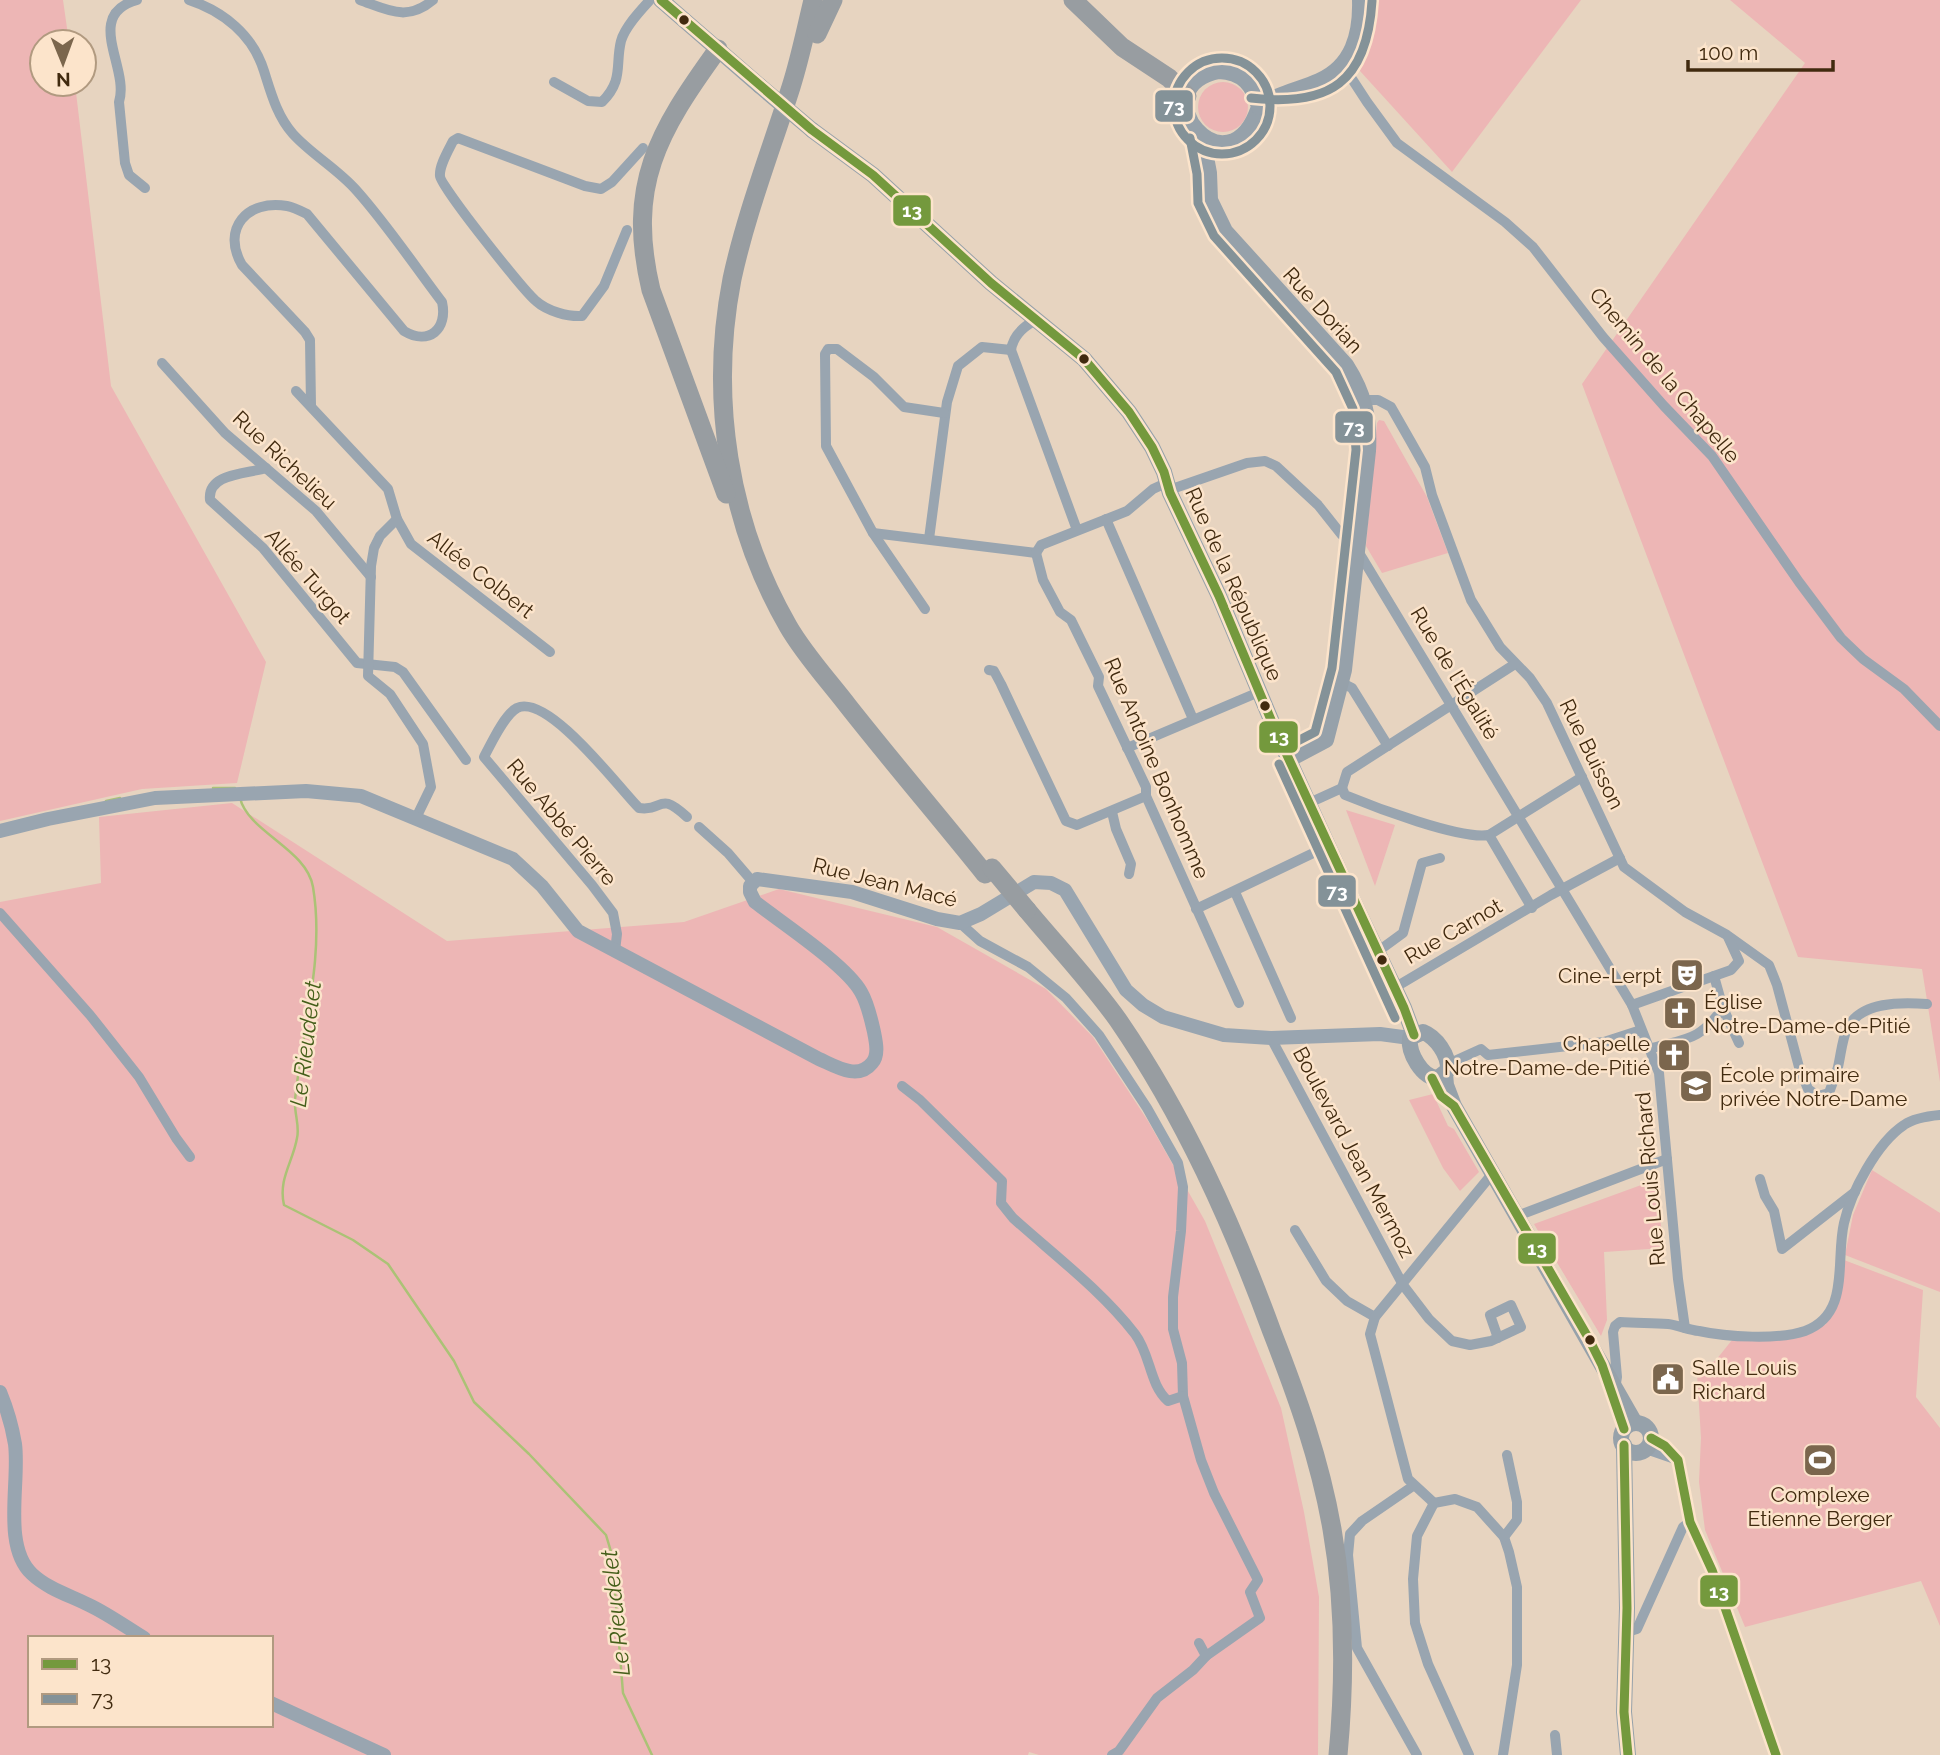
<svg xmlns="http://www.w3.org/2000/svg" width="1940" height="1755" viewBox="0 0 1940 1755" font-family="Raleway,sans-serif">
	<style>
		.green { fill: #edb6b5; fill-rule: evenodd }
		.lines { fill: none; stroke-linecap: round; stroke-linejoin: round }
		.stream { stroke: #abc276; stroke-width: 2.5 }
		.minor { stroke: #99a5b0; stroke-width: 10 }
		.tertiary { stroke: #99a5b0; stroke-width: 14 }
		.secondary { stroke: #96a1aa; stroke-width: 16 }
		.trunk { stroke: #989da1; stroke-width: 19 }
		.secondary-bridge { stroke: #96a1aa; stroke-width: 16 }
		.trunk-bridge { stroke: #989da1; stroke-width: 19 }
		.bus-1-casing { stroke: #fce4cb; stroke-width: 14 }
		.bus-2-casing { stroke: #fce4cb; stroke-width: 14 }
		.bus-1 { stroke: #74993d; stroke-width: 9 }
		.bus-2 { stroke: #849298; stroke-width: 9 }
		.bus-dot { fill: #412a0f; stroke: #fce4cb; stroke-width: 2.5 }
		.labels { text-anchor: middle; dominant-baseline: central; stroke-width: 5; stroke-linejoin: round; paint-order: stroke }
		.street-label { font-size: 21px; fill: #412a0f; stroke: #fce4cb }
		.poi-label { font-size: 21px; fill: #412a0f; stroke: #fce4cb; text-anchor: start }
		.water-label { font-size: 23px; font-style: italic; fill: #455f1a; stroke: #fce4cb }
		.line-badge { stroke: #fce4cb; stroke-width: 2.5 }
		.badge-label { font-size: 19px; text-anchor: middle; font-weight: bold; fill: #fff }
	</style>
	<rect width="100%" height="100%" fill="#e7d4c0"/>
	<g class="green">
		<path d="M 0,0 L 63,0 L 69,42 L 42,42 L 42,84 L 75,84 L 111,386 L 266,662 L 237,783 L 142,789 L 0,821 Z"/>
		<path d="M 1374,0 L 1581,0 L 1452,172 L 1360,71 Z"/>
		<path d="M 1730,0 L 1940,0 L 1940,1082 L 1922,969 L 1798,957 L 1582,384 L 1805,63 Z"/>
		<circle cx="1223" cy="107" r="25"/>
		<path d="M 1379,420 L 1384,421 L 1427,497 L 1448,553 L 1382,573 L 1366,546 L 1377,423 Z"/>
		<path d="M 232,803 L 447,941 L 684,922 L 779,889 L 937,927 L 1046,989 L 1093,1037 L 1148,1121 L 1205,1221 L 1281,1408 L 1304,1512 L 1319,1597 L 1318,1755 L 1039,1755 L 1029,1752 L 1028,1755 L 0,1755 L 0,902 L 101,883 L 99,817 ZM 30,1638 L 271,1638 L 271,1725 L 30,1725 Z"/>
		<path d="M 1346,810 L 1395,825 L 1375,886 Z"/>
		<path d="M 1433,1094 L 1448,1126 L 1454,1129 L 1479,1172 L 1460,1191 L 1443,1168 L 1409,1100 Z"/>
		<path d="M 1872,1170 L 1940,1213 L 1940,1292 L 1845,1255 L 1853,1215 Z"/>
		<path d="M 1655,1180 L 1664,1248 L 1604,1252 L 1607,1320 L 1601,1336 L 1534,1224 Z"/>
		<path d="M 1844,1260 L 1923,1290 L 1916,1397 L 1940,1428 L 1940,1626 L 1921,1581 L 1745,1627 L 1705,1530 L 1699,1482 L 1701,1438 L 1697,1373 L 1716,1360 L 1732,1340 L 1825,1325 L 1835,1312 L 1841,1293 Z"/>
	</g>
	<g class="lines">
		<g class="stream">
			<path d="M 213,788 L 235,788"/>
			<path d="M 240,798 C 248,832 307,849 313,887 C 325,958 302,1030 295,1100 C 294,1113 300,1126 297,1138 C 293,1162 278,1179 284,1205 L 353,1240 L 388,1264 L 454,1361 L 474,1402 L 529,1454 L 606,1535 L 612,1555 L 623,1693 L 652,1755"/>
			<path d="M 106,801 L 120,798"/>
		</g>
		<g class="minor">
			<path d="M 137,0 C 83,15 130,68 119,102 L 125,163 L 129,175 L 145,188"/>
			<path d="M 189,0 C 223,11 253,35 264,71 C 271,93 277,116 293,134 C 312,155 338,169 357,191 C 388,226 414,265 442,302 C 448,329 429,346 404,331 L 307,214 C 301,211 293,207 287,206 C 247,199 221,229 242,265 L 305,332 L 310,340 L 311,406"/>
			<path d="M 360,0 C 388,10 407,22 433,0"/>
			<path d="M 1341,68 L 1352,79 L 1367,102 L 1397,143 L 1505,222 L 1533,247 L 1603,337 L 1664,406 L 1712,456 L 1799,582 L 1841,638 L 1863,659 L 1904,689 L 1940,726"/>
			<path d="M 554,82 L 588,101 L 602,102 C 624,80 615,65 621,41 C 625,27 640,11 650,0"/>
			<path d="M 627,230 L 604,286 L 582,316 C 568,317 547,311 536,301 C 524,291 440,186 440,176 C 439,166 448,151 453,141 L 458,138 L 585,186 L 601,189 L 612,182 L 643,148"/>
			<path d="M 1011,350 L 1077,530"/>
			<path d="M 162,363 L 225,433 L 316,511 L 371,577"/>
			<path d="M 296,391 L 388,489 L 397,519 L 411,544 L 550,652"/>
			<path d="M 1364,400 L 1378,400 L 1391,407 L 1411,442 L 1425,467 L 1432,495 L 1471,600 L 1500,647 L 1530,678 L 1547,703 L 1624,867 L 1685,912 L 1727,935 L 1769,965 L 1777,985 L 1799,1067 L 1808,1089 L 1818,1096 L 1829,1093 C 1832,1084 1836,1075 1838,1067 C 1841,1054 1842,1040 1847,1029 C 1860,1001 1902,1002 1927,1004"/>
			<path d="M 266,468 C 247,474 207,473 210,500 L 263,548 L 357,663 L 395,667 L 403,672 L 466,760"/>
			<path d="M 1169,490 L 1247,463 L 1265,461 L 1276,466 L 1318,505 L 1341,534 L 1358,551 L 1518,816"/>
			<path d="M 397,519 L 380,536 L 374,548 L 371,566 L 368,676 L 390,694 L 423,744 L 431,787 L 416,818"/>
			<path d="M 1106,519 L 1193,719"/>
			<path d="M 873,533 L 1036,553 L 1041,545 L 1127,511 L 1153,489 L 1166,483"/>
			<path d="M 929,539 L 947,402 L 958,366 L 982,347 L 1011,350 C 1013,337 1023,327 1034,321"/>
			<path d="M 1036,553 L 1043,580 L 1060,612 L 1071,620 L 1099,677 L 1098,686 L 1146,787 L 1146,796 L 1239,1003"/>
			<path d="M 925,609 L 873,533 L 826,446 L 825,354 L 828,349 L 837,349 L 874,377 L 904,407 L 944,413"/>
			<path d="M 989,670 L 994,671 L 1001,684 L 1066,821 L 1077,825 L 1146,796"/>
			<path d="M 1342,683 L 1352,688 L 1388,746"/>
			<path d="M 1127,748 L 1259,692"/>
			<path d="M 1342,788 L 1347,772 L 1515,664"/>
			<path d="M 1309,803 L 1342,788 L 1345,795 C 1374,807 1461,840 1489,835"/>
			<path d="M 1112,812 L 1116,829 L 1131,864 L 1129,874"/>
			<path d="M 1521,821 L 1632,1005 L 1659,1073 L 1678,1279 L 1685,1328"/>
			<path d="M 699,827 L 728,853 L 752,881"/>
			<path d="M 1235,892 L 1291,1018"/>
			<path d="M 1532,908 L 1489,835 L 1582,777"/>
			<path d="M 1196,909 L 1328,846"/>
			<path d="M 0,913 L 90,1015 L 139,1077 L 176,1138 L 190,1157"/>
			<path d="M 960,923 L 980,941 L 1028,967 L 1066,998 L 1099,1035 L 1147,1108 L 1178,1163 L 1183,1187 L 1181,1231 L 1173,1297 L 1173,1329 L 1182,1363 L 1183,1396 L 1201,1460 L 1214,1493 L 1258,1580 L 1250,1592 L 1260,1618 L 1206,1656"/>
			<path d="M 615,951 L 617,934 L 613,913 L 592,885 L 484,757 C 491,744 504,715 517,708 C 548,693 619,788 639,808 C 665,812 657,790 687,817"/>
			<path d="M 1377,952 L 1403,933 L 1422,863 L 1440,858"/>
			<path d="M 1714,976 L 1723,1008 L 1739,1043"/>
			<path d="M 1394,988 L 1551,895 L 1620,858"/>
			<path d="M 1632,1005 L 1731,970 L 1739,961 L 1728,937"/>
			<path d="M 1271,1038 L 1403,1285 L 1429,1319 L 1452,1341 L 1470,1345 L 1491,1341 L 1521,1327 L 1511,1305 L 1490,1315 L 1498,1338"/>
			<path d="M 1649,1049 C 1688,1038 1699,1041 1723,1008"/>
			<path d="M 1448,1064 L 1481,1049 L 1488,1055 L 1604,1042 L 1641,1030"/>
			<path d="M 902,1086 L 920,1100 L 1002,1181 L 1001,1203 L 1013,1218 C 1054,1255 1101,1290 1135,1334 C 1151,1355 1149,1384 1168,1401 L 1183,1396"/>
			<path d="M 1760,1179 L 1765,1196 L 1774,1211 L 1782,1249 L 1855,1192"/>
			<path d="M 1517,1216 L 1667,1159"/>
			<path d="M 1295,1230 L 1326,1281 L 1347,1301 L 1375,1317"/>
			<path d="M 1615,1389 L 1617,1377 L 1613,1332 L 1615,1326 L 1620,1322 C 1636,1323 1652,1323 1668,1324 C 1678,1325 1688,1330 1699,1331 C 1726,1337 1779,1340 1805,1331 C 1851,1314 1835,1261 1844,1223 C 1851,1192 1877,1143 1904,1125 C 1914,1118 1929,1116 1940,1115"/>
			<path d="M 1651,1438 L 1665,1446 L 1678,1460 L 1690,1522 L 1712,1570 L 1776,1755"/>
			<path d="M 1646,1449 L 1675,1459"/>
			<path d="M 1413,1486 L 1362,1521 L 1350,1534 L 1348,1555 L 1357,1648 L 1417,1755"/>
			<path d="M 1434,1503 L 1408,1479 L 1370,1334 L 1375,1317 L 1492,1174"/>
			<path d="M 1434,1503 L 1455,1499 L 1477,1507 L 1504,1537 L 1509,1552 L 1517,1587 L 1517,1665 L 1503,1755"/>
			<path d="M 1434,1503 L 1417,1536 L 1413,1579 L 1415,1623 L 1428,1664 L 1469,1755"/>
			<path d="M 1504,1537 L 1517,1520 L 1517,1502 L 1507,1455"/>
			<path d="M 1627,1632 L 1637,1629 L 1683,1527 L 1690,1522"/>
			<path d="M 1555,1735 L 1557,1755"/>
			<path d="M 1112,1755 L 1119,1751 L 1157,1698 L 1193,1670 L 1206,1656 L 1199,1643"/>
		</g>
		<g class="tertiary">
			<path d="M 0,831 L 48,819 L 155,798 L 306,791 L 361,796 L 513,859 L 542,886 L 578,931 L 819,1059 C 835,1066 858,1081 872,1063 C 879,1055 876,1042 874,1032 C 871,1019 868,1004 861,992 C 846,965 782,923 755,902 L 750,892 L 750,886 L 757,879 L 852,892 L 937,919 L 960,923 L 981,914 L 1034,882 L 1051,883 L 1065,890 L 1126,990 L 1143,1005 L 1163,1017 L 1224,1035 L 1271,1038 L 1380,1034 L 1410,1038"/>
			<path d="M 0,1392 C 7,1409 12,1426 15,1444 C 20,1482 2,1546 32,1574 C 48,1589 69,1595 89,1605 C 108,1614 126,1627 144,1638"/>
			<path d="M 271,1703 L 384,1755"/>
		</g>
		<g class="secondary">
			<path d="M 661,0 L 760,86"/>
			<path d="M 1219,71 C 1243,72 1253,85 1259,107 C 1228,199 1137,88 1219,71 Z"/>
			<path d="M 1259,107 C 1278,93 1299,90 1319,81 C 1353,66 1361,34 1360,0"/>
			<path d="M 812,130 L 873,175 L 991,283 L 1084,359 L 1129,412 L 1152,447 L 1164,472 L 1170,493 L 1219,596 L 1274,727 L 1349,892 L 1404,1008 L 1414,1035"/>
			<path d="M 1202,136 L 1209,173 L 1210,200 L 1225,231 L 1346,365 C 1364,393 1370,418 1368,451 L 1344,670 L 1326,740 L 1290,759"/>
			<path d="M 1423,1032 C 1436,1037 1449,1055 1448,1070 L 1438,1078 C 1422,1078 1408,1053 1410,1038 Z"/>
			<path d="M 1445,1074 L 1446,1085 L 1454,1106 L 1635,1423"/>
			<circle cx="1636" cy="1438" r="15"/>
			<path d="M 1624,1445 L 1627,1608 L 1624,1712 L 1628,1755"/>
		</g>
		<g class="trunk">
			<path d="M 813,0 C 806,29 800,59 791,87 C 771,150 746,214 732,279 C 709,397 728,522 788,626 C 804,654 828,680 848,706 C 893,763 940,818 985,874"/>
			<path d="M 1073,0 L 1122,47 L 1169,78 L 1187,96"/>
			<path d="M 817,34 L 833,0"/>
			<path d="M 718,49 C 658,132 626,185 651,290 L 726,494"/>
			<path d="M 1027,910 C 1057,946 1091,982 1118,1020 C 1184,1116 1232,1223 1272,1332 C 1297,1396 1320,1460 1332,1529 C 1345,1603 1345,1680 1338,1755"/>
		</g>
		<path class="secondary-bridge" d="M 760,86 L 812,130"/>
		<path class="trunk-bridge" d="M 992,868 L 1027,910"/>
		<g class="bus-1-casing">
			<g id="bus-1">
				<path d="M 661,0 L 812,130 L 873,175 L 991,283 L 1084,359 L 1129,412 L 1152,447 L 1164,472 L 1170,493 L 1219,596 L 1274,727 L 1404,1008 L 1414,1035"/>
				<path d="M 1432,1078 L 1441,1096 L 1454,1106 L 1589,1339 L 1602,1365 L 1624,1429"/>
				<path d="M 1651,1438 L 1665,1446 L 1678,1460 L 1690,1522 L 1712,1570 L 1776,1755"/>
				<path d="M 1624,1445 L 1627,1608 L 1624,1712 L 1628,1755"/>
			</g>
		</g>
		<g class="bus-2-casing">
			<g id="bus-2">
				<circle cx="1222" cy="106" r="48"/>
				<path d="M 1251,98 C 1330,107 1367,82 1372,1"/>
				<path d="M 1190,138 L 1197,174 L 1198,203 L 1214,236 L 1336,372 L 1353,409 L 1356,450 L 1332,668 L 1315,732 L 1284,748"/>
				<path d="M 1279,764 L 1395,1018"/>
			</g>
		</g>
		<use href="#bus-1" class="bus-1"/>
		<use href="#bus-2" class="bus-2"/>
	</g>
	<defs>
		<g id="theatre-square" transform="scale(1.75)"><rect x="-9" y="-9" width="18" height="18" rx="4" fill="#7b664d" stroke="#fce4cb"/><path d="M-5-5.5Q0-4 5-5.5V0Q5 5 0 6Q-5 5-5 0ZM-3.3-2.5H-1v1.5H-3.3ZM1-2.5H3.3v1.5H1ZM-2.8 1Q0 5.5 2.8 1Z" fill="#fff"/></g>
		<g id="church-square" transform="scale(1.75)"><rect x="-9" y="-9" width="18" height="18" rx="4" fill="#7b664d" stroke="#fce4cb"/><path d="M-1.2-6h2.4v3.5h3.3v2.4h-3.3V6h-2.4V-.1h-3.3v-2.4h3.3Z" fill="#fff"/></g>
		<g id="school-square" transform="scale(1.75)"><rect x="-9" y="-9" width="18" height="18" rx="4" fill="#7b664d" stroke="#fce4cb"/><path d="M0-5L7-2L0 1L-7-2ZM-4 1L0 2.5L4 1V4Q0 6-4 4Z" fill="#fff"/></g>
		<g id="civic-square" transform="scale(1.75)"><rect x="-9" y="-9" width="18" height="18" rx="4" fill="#7b664d" stroke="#fce4cb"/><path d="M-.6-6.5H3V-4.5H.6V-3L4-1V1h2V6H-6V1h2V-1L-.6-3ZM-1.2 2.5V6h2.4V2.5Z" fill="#fff"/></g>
		<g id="stadium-square" transform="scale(1.75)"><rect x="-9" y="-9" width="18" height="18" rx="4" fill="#7b664d" stroke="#fce4cb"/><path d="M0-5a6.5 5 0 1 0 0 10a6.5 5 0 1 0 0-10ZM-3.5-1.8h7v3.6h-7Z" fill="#fff"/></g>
	</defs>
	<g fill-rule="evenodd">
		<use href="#theatre-square" x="1687" y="975"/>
		<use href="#church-square" x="1680" y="1013"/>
		<use href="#church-square" x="1674" y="1055"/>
		<use href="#school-square" x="1696" y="1086"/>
		<use href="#civic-square" x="1668" y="1379"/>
		<use href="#stadium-square" x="1820" y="1460"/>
	</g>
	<g class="bus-dot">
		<circle cx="684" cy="20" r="6"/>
		<circle cx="1084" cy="359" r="6"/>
		<circle cx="1265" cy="706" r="6"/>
		<circle cx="1382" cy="960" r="6"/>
		<circle cx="1590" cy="1340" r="6"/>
	</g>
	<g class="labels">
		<g class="street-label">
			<text transform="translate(1323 310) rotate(48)">Rue Dorian</text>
			<text transform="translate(1665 375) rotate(50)">Chemin de la Chapelle</text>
			<text transform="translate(285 460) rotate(43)">Rue Richelieu</text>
			<text transform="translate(481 574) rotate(38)">Allée Colbert</text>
			<text transform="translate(308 576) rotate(49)">Allée Turgot</text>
			<text transform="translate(1234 584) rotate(66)">Rue de la République</text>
			<text transform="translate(1455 673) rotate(59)">Rue de l'Égalité</text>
			<text transform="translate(1592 754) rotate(64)">Rue Buisson</text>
			<text transform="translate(1157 768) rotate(67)">Rue Antoine Bonhomme</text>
			<text transform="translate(562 822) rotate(50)">Rue Abbé Pierre</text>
			<text transform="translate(885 882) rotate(14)">Rue Jean Macé</text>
			<text transform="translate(1453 931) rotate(-30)">Rue Carnot</text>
			<text transform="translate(1354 1152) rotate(62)">Boulevard Jean Mermoz</text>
			<text transform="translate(1650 1179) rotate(-95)">Rue Louis Richard</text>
		</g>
		<g class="poi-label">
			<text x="1662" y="975" text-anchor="end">Cine-Lerpt</text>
			<text x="1704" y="1001">Église<tspan x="1704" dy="24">Notre-Dame-de-Pitié</tspan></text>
			<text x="1650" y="1043" text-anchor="end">Chapelle<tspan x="1650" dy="24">Notre-Dame-de-Pitié</tspan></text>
			<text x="1720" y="1074">École primaire<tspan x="1720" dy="24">privée Notre-Dame</tspan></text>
			<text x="1692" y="1367">Salle Louis<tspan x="1692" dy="24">Richard</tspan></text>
			<text x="1820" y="1494" text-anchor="middle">Complexe<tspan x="1820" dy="24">Etienne Berger</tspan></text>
		</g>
		<g class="water-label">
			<text transform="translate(305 1044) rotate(-83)">Le Rieudelet</text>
			<text transform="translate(615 1613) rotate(-96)">Le Rieudelet</text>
		</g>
	</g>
	<g class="line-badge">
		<rect x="1154" y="89" width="40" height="34" rx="7" fill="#849298"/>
		<rect x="892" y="194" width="40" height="33" rx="7" fill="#74993d"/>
		<rect x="1334" y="410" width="40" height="34" rx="7" fill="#849298"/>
		<rect x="1258" y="720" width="41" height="34" rx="7" fill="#74993d"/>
		<rect x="1317" y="874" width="40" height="34" rx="7" fill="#849298"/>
		<rect x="1517" y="1232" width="40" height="33" rx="7" fill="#74993d"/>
		<rect x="1699" y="1574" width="40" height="34" rx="7" fill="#74993d"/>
	</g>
	<g class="badge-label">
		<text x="1174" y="113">73</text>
		<text x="912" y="217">13</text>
		<text x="1354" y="434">73</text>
		<text x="1279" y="743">13</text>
		<text x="1337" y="898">73</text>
		<text x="1537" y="1255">13</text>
		<text x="1719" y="1598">13</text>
	</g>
	<rect x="28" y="1636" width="245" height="91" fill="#fce4cb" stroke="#b19a80" stroke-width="2"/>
	<rect x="42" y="1659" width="35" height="10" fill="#74993d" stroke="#b19a80" stroke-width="2"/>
	<text x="91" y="1671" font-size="21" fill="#412a0f">13</text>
	<rect x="42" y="1694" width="35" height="10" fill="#849298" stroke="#b19a80" stroke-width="2"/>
	<text x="91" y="1706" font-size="21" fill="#412a0f">73</text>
	<g transform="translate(63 63) rotate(179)"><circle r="33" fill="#fce4cb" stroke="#b19a80" stroke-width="2"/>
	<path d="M0-5L12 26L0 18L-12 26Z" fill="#7b664d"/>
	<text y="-10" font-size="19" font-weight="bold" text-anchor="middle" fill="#412a0f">N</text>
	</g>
	<path d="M1688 60v10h145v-10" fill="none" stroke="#412a0f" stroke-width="3.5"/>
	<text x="1699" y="60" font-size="21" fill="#412a0f" stroke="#fce4cb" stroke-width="5" paint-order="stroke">100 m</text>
</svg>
